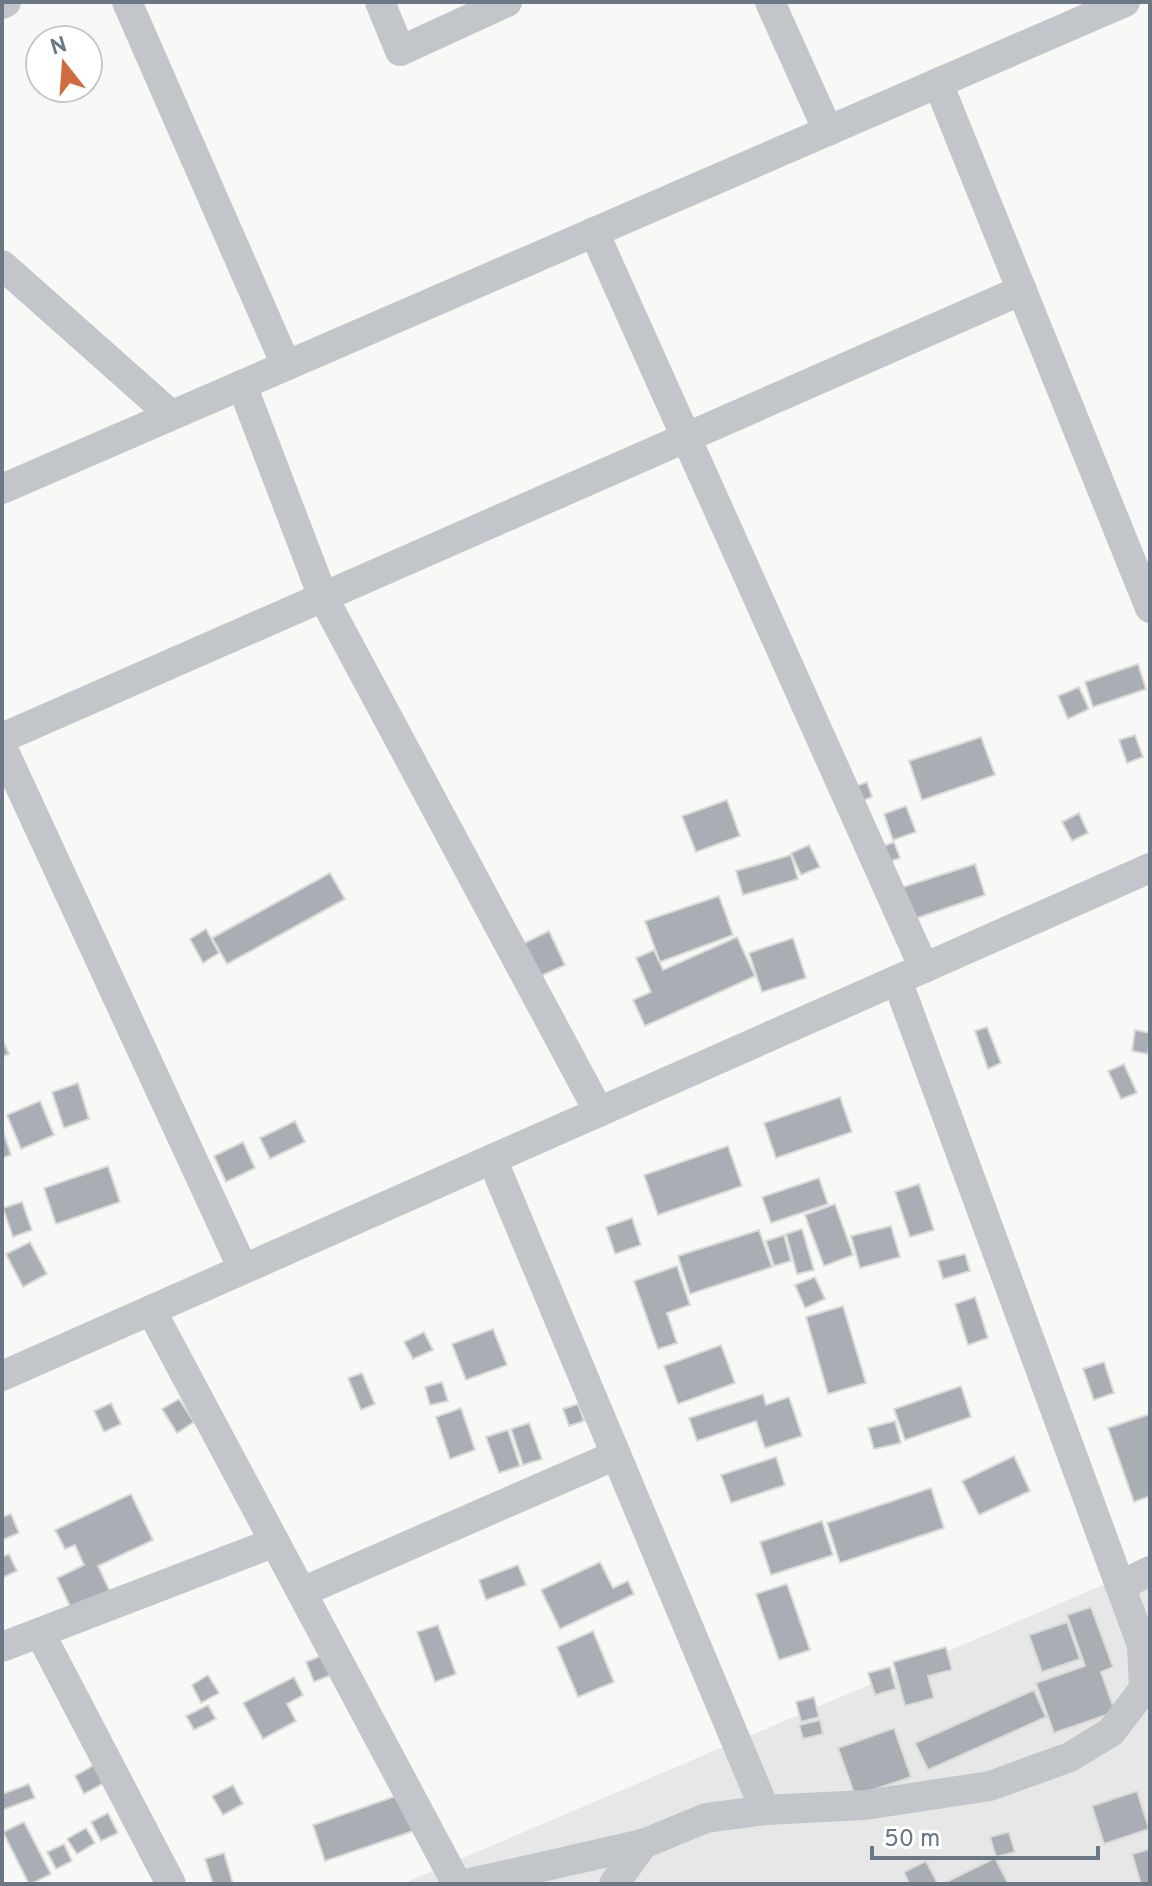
<svg xmlns="http://www.w3.org/2000/svg" width="1152" height="1886" viewBox="0 0 1152 1886" font-family="Overpass,sans-serif">
	<style>
		.built { fill: #e6e7e6 }
		.building { fill: #a8aeb4; stroke: #dadad8; stroke-width: 2 }
		.lines { fill: none; stroke-linecap: round; stroke-linejoin: round }
		.minor { stroke: #c2c5c9; stroke-width: 30 }
	</style>
	<rect width="100%" height="100%" fill="#f8f8f6"/>
	<path class="built" d="M 1150,1565 L 1150,1884 L 402,1884 Z"/>
	<g class="building">
		<path d="M 1138,664 L 1146,689 L 1093,707 L 1085,682 Z"/>
		<path d="M 1079,687 L 1089,709 L 1068,719 L 1058,696 Z"/>
		<path d="M 1135,735 L 1143,757 L 1127,763 L 1119,740 Z"/>
		<path d="M 981,737 L 995,775 L 922,800 L 909,761 Z"/>
		<path d="M 867,782 L 872,797 L 851,805 L 846,790 Z"/>
		<path d="M 727,800 L 740,836 L 696,852 L 682,816 Z"/>
		<path d="M 906,806 L 916,832 L 893,840 L 884,814 Z"/>
		<path d="M 1079,813 L 1088,833 L 1072,841 L 1062,822 Z"/>
		<path d="M 894,842 L 900,858 L 882,864 L 876,849 Z"/>
		<path d="M 809,845 L 820,867 L 801,875 L 791,853 Z"/>
		<path d="M 791,855 L 798,879 L 743,895 L 736,871 Z"/>
		<path d="M 975,864 L 985,895 L 905,922 L 894,890 Z"/>
		<path d="M 330,873 L 345,899 L 227,964 L 212,938 Z"/>
		<path d="M 719,896 L 733,935 L 660,962 L 645,921 Z"/>
		<path d="M 206,929 L 219,953 L 203,963 L 190,939 Z"/>
		<path d="M 549,931 L 565,965 L 523,984 L 508,951 Z"/>
		<path d="M 737,937 L 755,976 L 645,1026 L 633,1000 L 651,992 L 636,958 L 654,950 L 663,970 Z"/>
		<path d="M 793,938 L 806,978 L 762,992 L 749,953 Z"/>
		<path d="M 987,1027 L 1001,1063 L 988,1069 L 975,1031 Z"/>
		<path d="M 1135,1030 L 1150,1033 L 1148,1054 L 1132,1051 Z"/>
		<path d="M 2,1039 L 9,1054 L 2,1057 Z"/>
		<path d="M 1124,1064 L 1137,1093 L 1121,1099 L 1108,1071 Z"/>
		<path d="M 78,1083 L 89,1119 L 64,1128 L 52,1092 Z"/>
		<path d="M 840,1097 L 852,1132 L 776,1158 L 764,1123 Z"/>
		<path d="M 40,1101 L 54,1135 L 21,1149 L 7,1115 Z"/>
		<path d="M 295,1121 L 305,1142 L 270,1159 L 260,1138 Z"/>
		<path d="M 3,1131 L 11,1155 L 2,1158 L 2,1132 Z"/>
		<path d="M 243,1142 L 255,1168 L 226,1182 L 214,1156 Z"/>
		<path d="M 728,1146 L 742,1186 L 658,1215 L 644,1175 Z"/>
		<path d="M 108,1166 L 120,1202 L 56,1224 L 44,1188 Z"/>
		<path d="M 819,1178 L 828,1204 L 771,1223 L 762,1197 Z"/>
		<path d="M 919,1184 L 934,1230 L 910,1237 L 895,1192 Z"/>
		<path d="M 22,1202 L 32,1230 L 13,1237 L 3,1208 Z"/>
		<path d="M 835,1204 L 853,1255 L 824,1266 L 805,1215 Z"/>
		<path d="M 632,1218 L 641,1245 L 615,1254 L 606,1227 Z"/>
		<path d="M 891,1226 L 900,1257 L 860,1268 L 851,1236 Z"/>
		<path d="M 802,1229 L 814,1270 L 797,1274 L 786,1234 Z"/>
		<path d="M 759,1230 L 772,1267 L 690,1294 L 678,1256 Z"/>
		<path d="M 784,1235 L 791,1261 L 774,1266 L 766,1241 Z"/>
		<path d="M 30,1242 L 47,1274 L 23,1287 L 6,1254 Z"/>
		<path d="M 965,1254 L 970,1271 L 943,1279 L 938,1261 Z"/>
		<path d="M 677,1266 L 690,1305 L 667,1313 L 677,1343 L 658,1349 L 634,1281 Z"/>
		<path d="M 815,1277 L 825,1299 L 805,1308 L 795,1285 Z"/>
		<path d="M 975,1297 L 988,1338 L 968,1345 L 955,1304 Z"/>
		<path d="M 843,1306 L 866,1383 L 828,1394 L 806,1317 Z"/>
		<path d="M 493,1329 L 507,1365 L 466,1380 L 452,1344 Z"/>
		<path d="M 424,1332 L 433,1350 L 413,1359 L 404,1342 Z"/>
		<path d="M 721,1345 L 735,1383 L 678,1404 L 664,1366 Z"/>
		<path d="M 1104,1362 L 1114,1393 L 1094,1400 L 1083,1369 Z"/>
		<path d="M 362,1373 L 375,1404 L 361,1410 L 348,1378 Z"/>
		<path d="M 442,1382 L 448,1401 L 430,1405 L 425,1387 Z"/>
		<path d="M 961,1386 L 971,1417 L 905,1440 L 894,1409 Z"/>
		<path d="M 763,1394 L 766,1405 L 789,1397 L 802,1436 L 765,1448 L 756,1421 L 697,1441 L 689,1418 Z"/>
		<path d="M 179,1399 L 194,1422 L 177,1433 L 162,1409 Z"/>
		<path d="M 111,1403 L 121,1424 L 104,1432 L 94,1411 Z"/>
		<path d="M 578,1404 L 584,1421 L 569,1426 L 563,1409 Z"/>
		<path d="M 461,1408 L 475,1450 L 450,1459 L 436,1417 Z"/>
		<path d="M 1150,1414 L 1150,1496 L 1134,1502 L 1108,1428 Z"/>
		<path d="M 895,1421 L 901,1443 L 874,1449 L 868,1428 Z"/>
		<path d="M 529,1423 L 542,1459 L 523,1465 L 511,1429 Z"/>
		<path d="M 508,1430 L 520,1466 L 499,1473 L 486,1437 Z"/>
		<path d="M 1014,1456 L 1030,1491 L 979,1515 L 962,1481 Z"/>
		<path d="M 776,1457 L 785,1485 L 731,1503 L 721,1475 Z"/>
		<path d="M 931,1488 L 944,1528 L 840,1563 L 827,1523 Z"/>
		<path d="M 131,1494 L 153,1540 L 98,1566 L 113,1598 L 75,1617 L 57,1578 L 84,1565 L 75,1545 L 65,1549 L 55,1530 Z"/>
		<path d="M 11,1514 L 19,1533 L 2,1540 L 2,1517 Z"/>
		<path d="M 822,1521 L 833,1555 L 771,1575 L 760,1542 Z"/>
		<path d="M 9,1554 L 17,1571 L 2,1578 L 2,1557 Z"/>
		<path d="M 600,1562 L 613,1588 L 628,1581 L 634,1594 L 560,1629 L 541,1590 Z"/>
		<path d="M 518,1565 L 526,1585 L 486,1600 L 479,1580 Z"/>
		<path d="M 787,1584 L 810,1650 L 779,1660 L 756,1594 Z"/>
		<path d="M 1091,1607 L 1113,1667 L 1101,1672 L 1115,1712 L 1054,1733 L 1036,1683 L 1085,1666 L 1067,1615 Z"/>
		<path d="M 1067,1622 L 1080,1659 L 1042,1672 L 1029,1635 Z"/>
		<path d="M 438,1625 L 456,1674 L 435,1682 L 417,1632 Z"/>
		<path d="M 593,1631 L 614,1682 L 578,1697 L 557,1647 Z"/>
		<path d="M 946,1647 L 952,1670 L 928,1676 L 934,1698 L 905,1706 L 893,1662 Z"/>
		<path d="M 331,1652 L 338,1672 L 314,1682 L 306,1662 Z"/>
		<path d="M 890,1667 L 896,1689 L 875,1695 L 868,1673 Z"/>
		<path d="M 208,1675 L 219,1693 L 201,1703 L 192,1685 Z"/>
		<path d="M 294,1677 L 303,1695 L 287,1704 L 296,1721 L 263,1739 L 243,1703 Z"/>
		<path d="M 1034,1690 L 1046,1717 L 928,1770 L 915,1743 Z"/>
		<path d="M 814,1697 L 819,1717 L 801,1722 L 796,1702 Z"/>
		<path d="M 208,1705 L 216,1719 L 194,1730 L 186,1716 Z"/>
		<path d="M 820,1720 L 823,1734 L 803,1739 L 799,1725 Z"/>
		<path d="M 894,1728 L 911,1777 L 855,1796 L 838,1748 Z"/>
		<path d="M 96,1764 L 106,1782 L 84,1794 L 75,1776 Z"/>
		<path d="M 29,1784 L 35,1798 L 2,1810 L 2,1794 Z"/>
		<path d="M 233,1785 L 243,1804 L 223,1815 L 212,1796 Z"/>
		<path d="M 416,1789 L 428,1826 L 325,1861 L 313,1825 Z"/>
		<path d="M 1137,1791 L 1149,1829 L 1104,1844 L 1092,1806 Z"/>
		<path d="M 108,1813 L 118,1833 L 101,1841 L 91,1822 Z"/>
		<path d="M 24,1822 L 51,1874 L 31,1884 L 29,1884 L 3,1832 Z"/>
		<path d="M 86,1828 L 95,1843 L 77,1854 L 67,1839 Z"/>
		<path d="M 1009,1832 L 1015,1852 L 996,1857 L 990,1837 Z"/>
		<path d="M 64,1844 L 72,1861 L 56,1869 L 47,1852 Z"/>
		<path d="M 1150,1849 L 1150,1884 L 1141,1884 L 1132,1854 Z"/>
		<path d="M 224,1853 L 233,1884 L 213,1884 L 205,1859 Z"/>
		<path d="M 995,1858 L 1008,1883 L 1006,1884 L 942,1884 Z"/>
		<path d="M 926,1861 L 938,1884 L 909,1884 L 904,1872 Z"/>
	</g>
	<g class="lines">
		<g class="minor">
			<path d="M 127,2 L 286,365"/>
			<path d="M 380,2 L 400,51 L 507,2"/>
			<path d="M 770,2 L 828,131"/>
			<path d="M 2,4 L 6,2"/>
			<path d="M 938,83 L 1150,608"/>
			<path d="M 594,232 L 924,968"/>
			<path d="M 2,265 L 171,415"/>
			<path d="M 242,385 L 323,597 L 599,1112"/>
			<path d="M 2,489 L 1125,2"/>
			<path d="M 2,738 L 1022,290"/>
			<path d="M 2,747 L 243,1269"/>
			<path d="M 492,1159 L 765,1810"/>
			<path d="M 151,1310 L 457,1884"/>
			<path d="M 2,1376 L 1150,868"/>
			<path d="M 1120,1586 L 1150,1571"/>
			<path d="M 302,1592 L 616,1455"/>
			<path d="M 40,1633 L 171,1884"/>
			<path d="M 2,1647 L 275,1542"/>
			<path d="M 466,1884 L 643,1844"/>
			<path d="M 614,1884 L 643,1844 L 706,1818 L 765,1810 L 865,1805 L 990,1786 L 1070,1757 L 1111,1732 L 1144,1689 L 1142,1645 L 897,980"/>
		</g>
	</g>
	<rect width="1152" height="1886" fill="none" stroke="#6b7784" stroke-width="8"/>
	<g transform="translate(64 64) rotate(343)"><circle r="38" fill="#ffffff" stroke="#c4c9ce" stroke-width="2"/>
	<path d="M0-6L14 30L0 20L-14 30Z" fill="#d06a3f"/>
	<text y="-12" font-size="22" font-weight="bold" text-anchor="middle" fill="#6b7784">N</text>
	</g>
	<path d="M872 1846v12h226v-12" fill="none" stroke="#6b7784" stroke-width="4"/>
	<text x="884" y="1846" font-size="24" fill="#6b7784" stroke="#ffffff" stroke-width="6" paint-order="stroke">50 m</text>
</svg>
